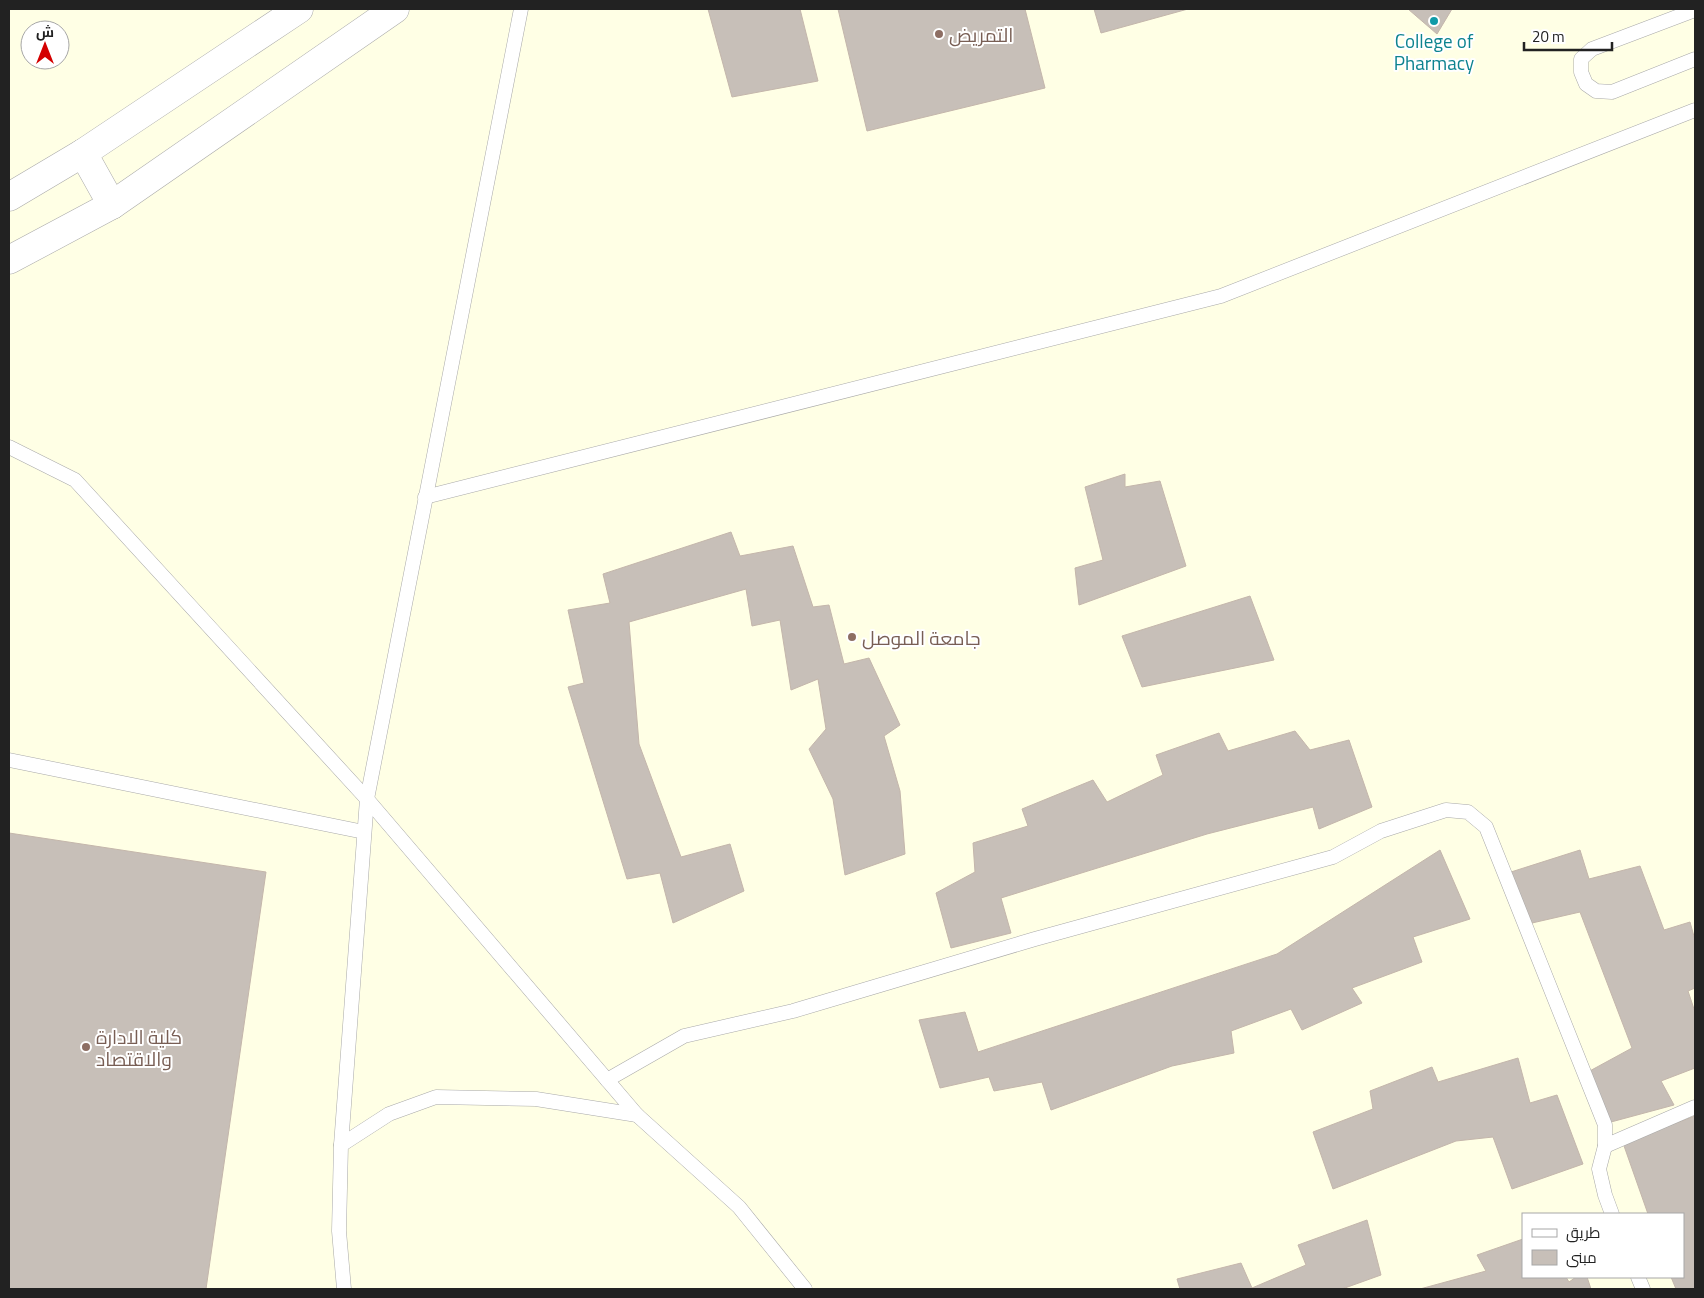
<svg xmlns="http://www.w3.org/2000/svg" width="1704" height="1298" viewBox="0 0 1704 1298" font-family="'Titillium Web',Cairo,sans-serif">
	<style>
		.education { fill: #ffffe5; fill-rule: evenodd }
		.building { fill: #c7bfb8; stroke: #c4b6ab }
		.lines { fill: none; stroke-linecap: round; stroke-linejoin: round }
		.service-casing { stroke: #a9a9a9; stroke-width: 15 }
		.minor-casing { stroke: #a9a9a9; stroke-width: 29 }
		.service { stroke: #fff; stroke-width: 14 }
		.minor { stroke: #fff; stroke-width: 28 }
		.culture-dot { fill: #0f9aa8; stroke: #fff; stroke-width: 2 }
		.education-dot { fill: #8d6e63; stroke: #fff; stroke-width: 2 }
		.labels { text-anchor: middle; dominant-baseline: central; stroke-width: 4; stroke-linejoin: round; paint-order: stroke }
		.education-label { font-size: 19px; fill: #785e54; stroke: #fff; text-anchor: start }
		.culture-label { font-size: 19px; fill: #0d838f; stroke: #fff }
	</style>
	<rect width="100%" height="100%" fill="#f2efe9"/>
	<path class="education" d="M 9,9 L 1695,9 L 1695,1289 L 9,1289 ZM 30,30 L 60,30 L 60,60 L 30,60 ZM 1523,1214 L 1683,1214 L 1683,1277 L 1523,1277 Z"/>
	<g class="building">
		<path d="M 708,9 L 800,9 L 818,81 L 732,97 Z"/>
		<path d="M 838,9 L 1025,9 L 1045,88 L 867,131 Z"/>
		<path d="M 1094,9 L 1188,9 L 1101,33 Z"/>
		<path d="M 1408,9 L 1452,9 L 1437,34 Z"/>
		<path d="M 1125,474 L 1125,487 L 1160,481 L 1186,566 L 1079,605 L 1075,568 L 1103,560 L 1085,487 Z"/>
		<path d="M 731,532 L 740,556 L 793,546 L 813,607 L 829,605 L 844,664 L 869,658 L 900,725 L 884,736 L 900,791 L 905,854 L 845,875 L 833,799 L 809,749 L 826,729 L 818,679 L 791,690 L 780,620 L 752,626 L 746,589 L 629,622 L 639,744 L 681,857 L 730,844 L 744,891 L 673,923 L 660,873 L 627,879 L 568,687 L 584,683 L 568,610 L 610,603 L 603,574 Z"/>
		<path d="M 1250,596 L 1274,660 L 1142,687 L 1122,636 Z"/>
		<path d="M 1295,731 L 1310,750 L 1349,740 L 1372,807 L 1319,829 L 1313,807 L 1207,834 L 1001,898 L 1011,933 L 951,948 L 936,893 L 975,872 L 973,843 L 1028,826 L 1022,809 L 1093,780 L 1107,802 L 1163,775 L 1156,755 L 1219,733 L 1228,751 Z"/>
		<path d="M 9,833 L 266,872 L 206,1289 L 9,1289 Z"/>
		<path d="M 1440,850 L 1470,919 L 1413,937 L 1422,962 L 1352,988 L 1362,1003 L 1302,1030 L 1291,1009 L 1231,1031 L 1234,1053 L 1172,1066 L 1051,1110 L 1042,1082 L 994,1091 L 989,1077 L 940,1088 L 919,1020 L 965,1012 L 978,1052 L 1277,954 Z"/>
		<path d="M 1580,850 L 1589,879 L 1640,866 L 1664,930 L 1690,922 L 1695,940 L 1695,988 L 1688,991 L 1695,1012 L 1695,1068 L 1661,1081 L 1674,1105 L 1611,1122 L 1586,1073 L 1632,1048 L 1580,912 L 1532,923 L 1511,872 Z"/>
		<path d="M 1518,1058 L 1530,1103 L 1557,1095 L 1583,1164 L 1512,1189 L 1493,1137 L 1456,1141 L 1333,1189 L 1313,1132 L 1373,1109 L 1370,1091 L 1432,1067 L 1438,1082 Z"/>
		<path d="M 1695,1116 L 1695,1289 L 1676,1289 L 1671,1277 L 1683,1277 L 1683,1214 L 1648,1214 L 1623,1143 Z"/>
		<path d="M 1367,1220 L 1381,1275 L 1342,1289 L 1180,1289 L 1177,1279 L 1241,1263 L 1252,1288 L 1306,1265 L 1298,1245 Z"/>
		<path d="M 1523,1239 L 1523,1277 L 1566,1277 L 1569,1282 L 1576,1277 L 1587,1277 L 1591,1289 L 1420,1289 L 1486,1271 L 1477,1255 Z"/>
	</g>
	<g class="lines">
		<g class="service-casing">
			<g id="service">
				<path d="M 1695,10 L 1592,49 L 1581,59 L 1581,72 L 1586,84 L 1596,91 L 1612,92 L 1695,59"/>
				<path d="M 9,447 L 75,480 L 367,799 L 637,1115 L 739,1207 L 805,1289"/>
				<path d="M 425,497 L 1221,296 L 1695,110"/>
				<path d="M 9,760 L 364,832"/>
				<path d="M 607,1080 L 684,1036 L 793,1011 L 1035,939 L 1333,857 L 1381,831 L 1446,810 L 1468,812 L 1486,827 L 1605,1125 L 1605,1146 L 1599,1169 L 1605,1195 L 1612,1214"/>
				<path d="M 341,1145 L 367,799 L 521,9"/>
				<path d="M 1605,1146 L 1695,1107"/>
				<path d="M 1638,1277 L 1643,1289"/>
				<path d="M 344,1289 L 339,1231 L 341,1145 L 389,1114 L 436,1097 L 536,1099 L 637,1115"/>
			</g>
		</g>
		<g class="minor-casing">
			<g id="minor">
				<path d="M 83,153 L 112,205"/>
				<path d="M 9,197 L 83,153 L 299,9"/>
				<path d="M 9,260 L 112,205 L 395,9"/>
			</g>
		</g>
		<use href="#service" class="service"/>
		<use href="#minor" class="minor"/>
	</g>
	<circle class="culture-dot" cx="1434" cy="21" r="5"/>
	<g class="education-dot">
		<circle cx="939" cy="34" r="5"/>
		<circle cx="852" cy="637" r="5"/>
		<circle cx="86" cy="1047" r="5"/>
	</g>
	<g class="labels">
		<g class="education-label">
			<text x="949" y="34">التمريض</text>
			<text x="862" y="637">جامعة الموصل</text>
			<text x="96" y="1036">كلية الادارة<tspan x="96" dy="22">والاقتصاد</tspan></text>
		</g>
		<g class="culture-label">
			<text x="1434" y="40">College of<tspan x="1434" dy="22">Pharmacy</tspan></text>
		</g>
	</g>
	<rect width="1704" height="1298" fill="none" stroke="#222222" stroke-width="20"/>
	<rect x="1522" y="1213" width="162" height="65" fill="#ffffff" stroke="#a7a7a7"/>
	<rect x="1532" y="1229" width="25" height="8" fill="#ffffff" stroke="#a7a7a7"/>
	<text x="1566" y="1238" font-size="15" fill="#222222">طريق</text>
	<rect x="1532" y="1250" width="25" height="15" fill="#c7bfb8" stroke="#a7a7a7"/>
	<text x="1566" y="1263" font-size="15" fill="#222222">مبنى</text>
	<g transform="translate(45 45)"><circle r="24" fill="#ffffff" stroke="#a7a7a7"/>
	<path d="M0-4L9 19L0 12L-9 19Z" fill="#d40000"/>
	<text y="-8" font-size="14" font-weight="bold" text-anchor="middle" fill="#222222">ش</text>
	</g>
	<path d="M1524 42v8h88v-8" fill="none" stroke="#222222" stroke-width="2.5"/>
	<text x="1532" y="42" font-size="15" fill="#222222" stroke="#ffffff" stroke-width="4" paint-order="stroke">20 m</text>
</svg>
